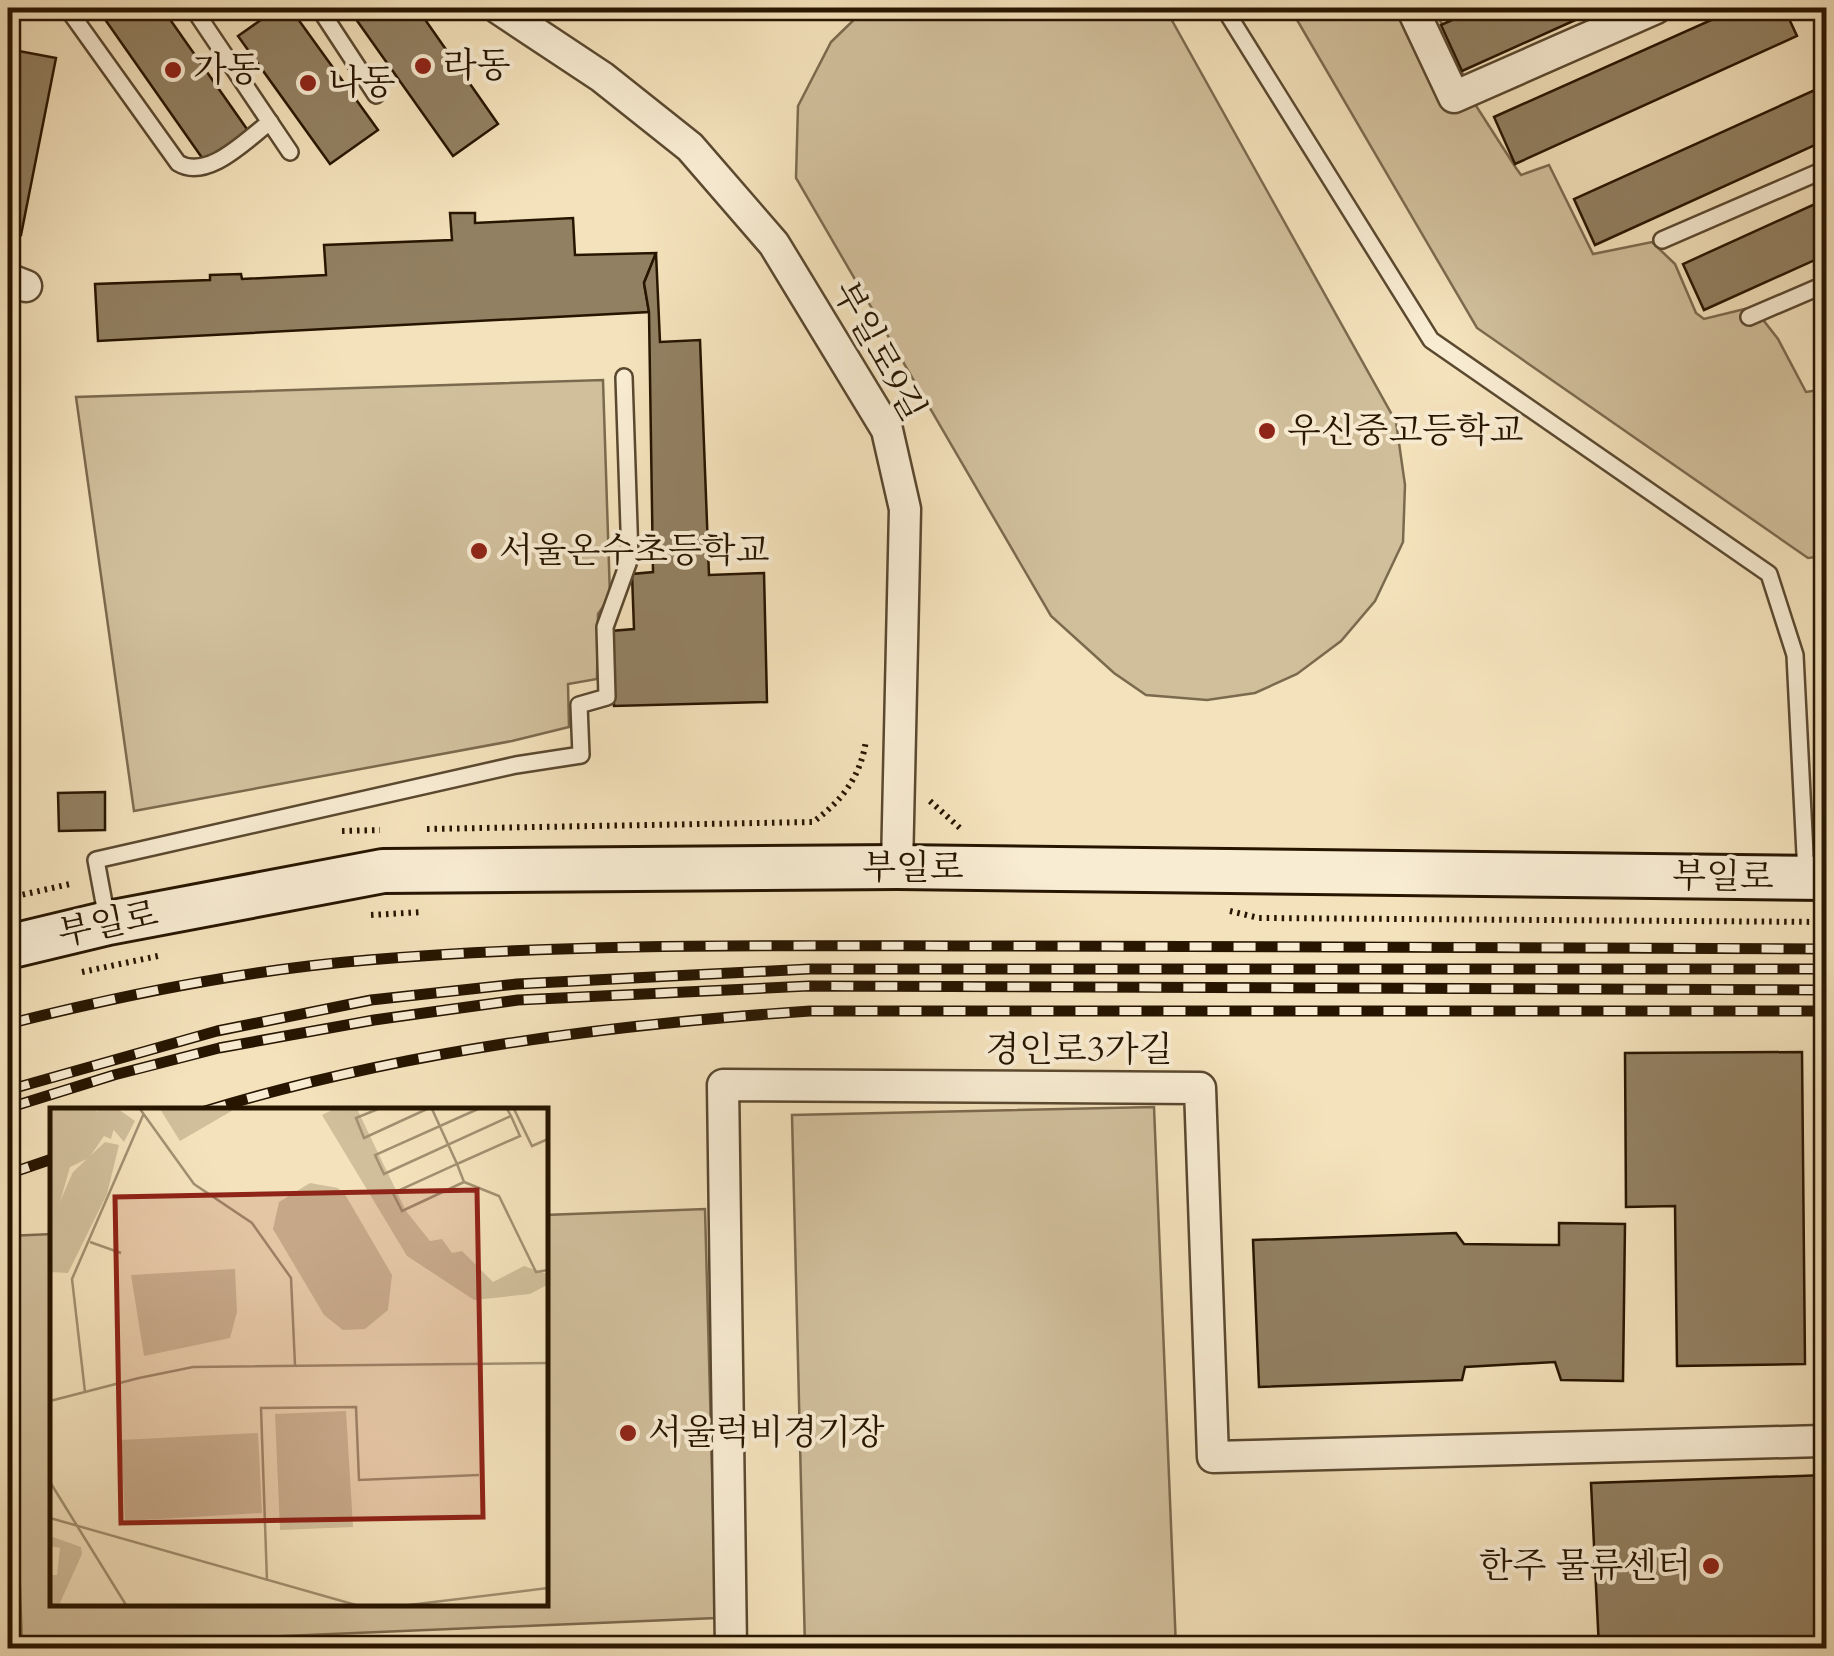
<svg xmlns="http://www.w3.org/2000/svg" width="1834" height="1656" viewBox="0 0 1834 1656" font-family="Cardo,'Noto Serif KR',serif">
	<style>
		.green { fill: #d1bf9c; stroke: #7c6a4e; stroke-width: 2.5 }
		.building { fill: #928062; stroke: #271500; stroke-width: 2.5 }
		.lines { fill: none; stroke-linecap: round; stroke-linejoin: round }
		.lane-casing { stroke: #5a482f; stroke-width: 20 }
		.street-casing { stroke: #5a482f; stroke-width: 35 }
		.secondary-casing { stroke: #271500; stroke-width: 48 }
		.path { stroke: #271500; stroke-width: 6; stroke-dasharray: 2.5 5; stroke-linecap: butt }
		.lane { stroke: #f8ecd3; stroke-width: 15 }
		.street { stroke: #f8ecd3; stroke-width: 30 }
		.secondary { stroke: #f8ecd3; stroke-width: 42 }
		.rail-casing { stroke: #271500; stroke-width: 11 }
		.rail { stroke: #f8ecd3; stroke-width: 8; stroke-dasharray: 22; stroke-linecap: butt }
		.poi-dot { fill: #8f2418; stroke: #f8ecd3; stroke-width: 4 }
		.labels { text-anchor: middle; dominant-baseline: central; stroke-width: 8; stroke-linejoin: round; paint-order: stroke }
		.poi-label { font-size: 35px; fill: #271500; stroke: #f8ecd3; text-anchor: start }
		.street-label { font-size: 35px; fill: #271500; stroke: #f8ecd3 }
		.inset-road { fill: none; stroke: #a29071; stroke-width: 2.5 }
		.view { fill: #8f2418; fill-opacity: 0.15; stroke: #8f2418; stroke-width: 5 }
		.inset-edge { fill: none; stroke: #271500; stroke-width: 5 }
	</style>
	<rect width="100%" height="100%" fill="#f4e2bc"/>
	<filter id="stains"><feTurbulence type="fractalNoise" baseFrequency=".002" numOctaves="4"/><feColorMatrix values="0 0 0 0 .2 0 0 0 0 .09 0 0 0 0 .02 0 0 0 .5 -.17"/></filter>
	<radialGradient id="worn" r=".72"><stop offset=".6" stop-color="#630" stop-opacity="0"/><stop offset="1" stop-color="#630" stop-opacity=".3"/></radialGradient>
	<g class="green">
		<path d="M 866,8 L 1161,8 L 1170,17 L 1396,422 L 1405,485 L 1403,542 L 1375,601 L 1341,641 L 1297,674 L 1255,693 L 1207,700 L 1146,695 L 1114,673 L 1051,616 L 796,178 L 798,106 L 831,42 Z"/>
		<path d="M 1290,8 L 1434,8 L 1453,46 L 1471,98 L 1516,168 L 1521,175 L 1549,165 L 1593,254 L 1652,242 L 1675,264 L 1696,313 L 1704,319 L 1753,307 L 1778,339 L 1806,392 L 1826,389 L 1826,556 L 1808,558 L 1477,328 Z"/>
		<path d="M 603,380 L 610,597 L 598,614 L 597,679 L 568,684 L 569,727 L 512,741 L 134,811 L 76,397 Z"/>
		<path d="M 1154,1107 L 1176,1648 L 805,1648 L 792,1115 Z"/>
		<path d="M 705,1209 L 716,1618 L 22,1647 L 8,1236 L 52,1234 L 52,1604 L 545,1604 L 545,1215 Z"/>
	</g>
	<g class="building">
		<path d="M 97,8 L 162,8 L 249,132 L 205,162 Z"/>
		<path d="M 278,8 L 290,8 L 378,130 L 330,164 L 238,36 Z"/>
		<path d="M 348,8 L 417,8 L 498,124 L 453,156 Z"/>
		<path d="M 1479,8 L 1602,8 L 1462,71 L 1441,25 Z"/>
		<path d="M 1738,8 L 1784,8 L 1797,36 L 1515,164 L 1494,117 Z"/>
		<path d="M 8,49 L 56,58 L 21,235 L 8,232 Z"/>
		<path d="M 1826,85 L 1826,140 L 1595,245 L 1574,199 Z"/>
		<path d="M 1826,199 L 1826,255 L 1704,310 L 1683,264 Z"/>
		<path d="M 450,213 L 475,213 L 475,223 L 573,218 L 575,255 L 656,253 L 644,283 L 649,312 L 98,341 L 95,284 L 210,280 L 210,275 L 241,274 L 242,279 L 326,275 L 324,245 L 452,240 Z"/>
		<path d="M 656,253 L 660,342 L 700,340 L 709,575 L 764,573 L 767,702 L 614,706 L 611,631 L 634,629 L 632,574 L 653,572 L 649,312 L 644,283 Z"/>
		<path d="M 105,792 L 105,830 L 59,831 L 58,793 Z"/>
		<path d="M 1802,1052 L 1805,1364 L 1677,1366 L 1675,1206 L 1626,1207 L 1625,1053 Z"/>
		<path d="M 1559,1223 L 1625,1224 L 1623,1381 L 1561,1380 L 1555,1362 L 1465,1367 L 1462,1380 L 1259,1387 L 1253,1240 L 1456,1233 L 1464,1244 L 1559,1245 Z"/>
		<path d="M 1826,1475 L 1826,1648 L 1599,1648 L 1591,1483 Z"/>
		<path d="M 451,1639 L 451,1648 L 294,1648 L 294,1644 Z"/>
	</g>
	<g class="lines">
		<g class="lane-casing">
			<g id="lane">
				<path d="M 67,8 L 178,163 C 208,181 247,139 270,122"/>
				<path d="M 193,8 L 290,152"/>
				<path d="M 319,8 L 376,95"/>
				<path d="M 1224,8 L 1431,340 L 1769,574 L 1795,655 L 1806,874"/>
				<path d="M 1662,240 L 1826,169"/>
				<path d="M 1749,317 L 1826,284"/>
				<path d="M 107,919 L 96,860 L 516,765 L 581,755 L 579,705 L 607,697 L 605,627 L 630,558 L 624,377"/>
			</g>
		</g>
		<g class="street-casing">
			<g id="street">
				<path d="M 498,8 L 602,77 L 690,147 L 774,244 L 887,430 L 905,509 L 897,867"/>
				<path d="M 1412,8 L 1454,97 L 1656,8"/>
				<path d="M 8,279 L 26,286"/>
				<path d="M 731,1648 L 723,1085 L 1200,1088 L 1213,1457 L 1822,1441"/>
			</g>
		</g>
		<g class="secondary-casing">
			<path id="secondary" d="M 8,947 L 108,923 L 383,871 L 897,867 L 1826,878"/>
		</g>
		<g class="path">
			<path d="M 930,801 L 961,829"/>
			<path d="M 427,829 L 813,822 C 842,801 861,776 866,740"/>
			<path d="M 342,831 L 380,830"/>
			<path d="M 8,898 L 70,884"/>
			<path d="M 1230,911 L 1259,918 L 1826,922"/>
			<path d="M 371,915 L 423,912"/>
			<path d="M 82,972 L 158,956"/>
		</g>
		<use href="#lane" class="lane"/>
		<use href="#street" class="street"/>
		<use href="#secondary" class="secondary"/>
		<g class="rail-casing">
			<g id="rail">
				<path d="M 8,1024 C 126,994 246,970 368,960 C 578,942 790,946 1001,946 C 1276,947 1551,947 1826,949"/>
				<path d="M 8,1090 L 217,1031 L 371,1000 L 517,984 L 809,969 L 1826,969"/>
				<path d="M 8,1108 L 114,1075 L 219,1048 L 374,1020 L 518,1000 L 809,986 L 1826,990"/>
				<path d="M 205,1111 C 402,1051 605,1025 810,1011 L 1826,1011"/>
				<path d="M 8,1174 L 52,1159"/>
			</g>
		</g>
		<use href="#rail" class="rail"/>
	</g>
	<g class="poi-dot">
		<circle cx="423" cy="66" r="10"/>
		<circle cx="173" cy="70" r="10"/>
		<circle cx="308" cy="83" r="10"/>
		<circle cx="1267" cy="431" r="10"/>
		<circle cx="479" cy="551" r="10"/>
		<circle cx="628" cy="1433" r="10"/>
		<circle cx="1711" cy="1566" r="10"/>
	</g>
	<g class="labels">
		<g class="poi-label">
			<text x="443" y="66">라동</text>
			<text x="193" y="70">가동</text>
			<text x="328" y="83">나동</text>
			<text x="1287" y="431">우신중고등학교</text>
			<text x="499" y="551">서울온수초등학교</text>
			<text x="648" y="1433">서울럭비경기장</text>
			<text x="1691" y="1566" text-anchor="end">한주 물류센터</text>
		</g>
		<g class="street-label">
			<text transform="translate(879 351) rotate(61)">부일로9길</text>
			<text x="913" y="868">부일로</text>
			<text transform="translate(1723 877) rotate(1)">부일로</text>
			<text transform="translate(108 924) rotate(-12)">부일로</text>
			<text x="1079" y="1050">경인로3가길</text>
		</g>
	</g>
	<g transform="translate(50 1108)">
		<rect width="498" height="498" fill="#f4e2bc"/>
		<path d="M 0,1 L 44,1 L 65,16 L 61,31 L 54,28 L 39,50 L 20,59 L 0,128 ZM 0,428 L 31,439 L 32,446 L 9,497 L 0,497 L 0,467 L 7,467 L 10,440 L 0,438 Z" fill="#d1bf9c"/>
		<path d="M 46,1 L 68,1 L 85,13 L 74,34 ZM 110,1 L 185,1 L 130,33 ZM 284,1 L 307,1 L 356,103 L 380,133 L 392,131 L 402,145 L 412,143 L 443,174 L 474,158 L 497,166 L 497,177 L 480,186 L 424,192 L 357,148 L 272,7 ZM 55,34 L 69,37 L 57,86 L 18,165 L 0,164 L 0,116 L 23,64 ZM 260,75 L 288,80 L 296,88 L 342,167 L 338,202 L 315,221 L 293,222 L 274,207 L 223,121 L 229,94 ZM 185,161 L 187,204 L 180,230 L 94,248 L 81,167 ZM 296,303 L 303,419 L 230,422 L 225,306 ZM 208,325 L 212,405 L 75,413 L 71,332 Z" fill="#d1bf9c"/>
		<path class="inset-road" d="M 90,1 L 144,76 L 202,115 L 241,170 L 245,257M 328,1 L 306,10 L 314,30 L 377,1M 382,1 L 407,56 L 343,85 L 352,103 L 414,74M 428,1 L 325,47 L 334,66 L 461,8 L 457,1M 464,1 L 482,38 L 498,31M 461,8 L 470,28 L 407,56 L 414,74 L 449,88 L 486,164 L 498,162M 40,134 L 71,145M 89,270 L 143,259 L 498,255M 35,284 L 22,171 L 94,5M 0,293 L 89,270M 0,374 L 76,497M 0,410 L 306,497M 217,473 L 211,300 L 306,299 L 309,372 L 429,367M 359,497 L 498,480"/>
		<path class="view" d="M 427,82 L 433,409 L 71,415 L 65,89 Z"/>
		<rect width="498" height="498" class="inset-edge"/>
	</g>
	<rect width="1834" height="1656" fill="none" stroke="#f4e2bc" stroke-width="40"/>
	<rect x="10" y="10" width="1814" height="1636" fill="none" stroke="#271500" stroke-width="5"/>
	<rect x="20" y="20" width="1794" height="1616" fill="none" stroke="#271500" stroke-width="2.5"/>
	<rect width="100%" height="100%" filter="url(#stains)"/>
	<rect width="100%" height="100%" fill="url(#worn)"/>
</svg>
